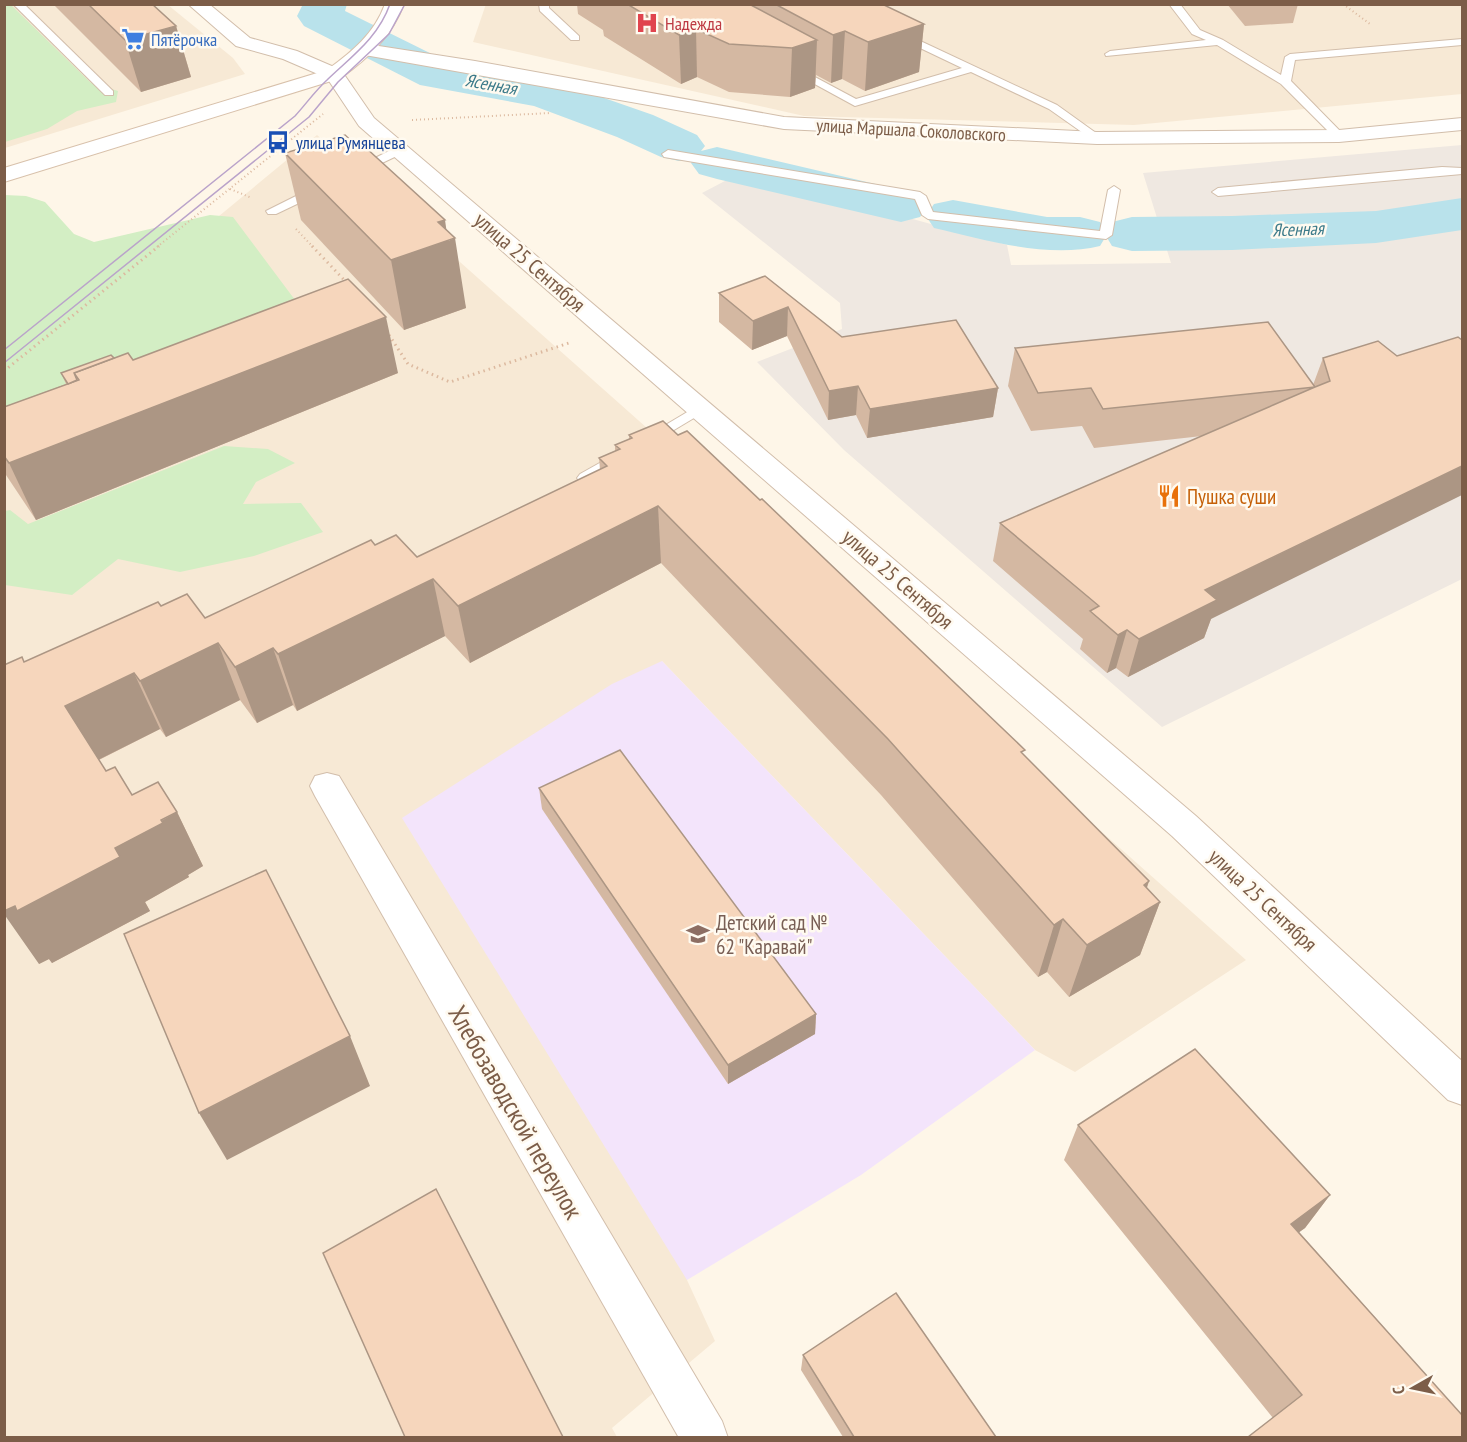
<svg xmlns="http://www.w3.org/2000/svg" width="1467" height="1442" viewBox="0 0 1467 1442" font-family="'PT Sans Narrow',sans-serif">
	<style>
		.residential { fill: #f7e9d5 }
		.industrial { fill: #efe8e1 }
		.education { fill: #f3e4fb }
		.green { fill: #d3eec4 }
		.lines { fill: none; stroke-linecap: round; stroke-linejoin: round }
		.river { fill: #b9e2eb; fill-rule: evenodd }
		.service-casing { stroke: #d2beab; stroke-width: 2 }
		.minor-casing { stroke: #d2beab; stroke-width: 2 }
		.secondary-casing { stroke: #d8c1ab; stroke-width: 2 }
		.path-far1 { stroke: #dcb99f; stroke-width: 2; stroke-dasharray: 1 3; stroke-linecap: butt }
		.path { stroke: #dcb99f; stroke-width: 3; stroke-dasharray: 1.5 4; stroke-linecap: butt }
		.service { fill: #fff; fill-rule: evenodd }
		.minor { fill: #fff; fill-rule: evenodd }
		.secondary { fill: #fff; fill-rule: evenodd }
		.tram { stroke: #baa3ca; stroke-width: 1.5 }
		.wall { fill: #d4b8a2 }
		.shaded-wall { fill: #ac9684 }
		.building { fill: #f6d6bc; stroke: #ac9684; stroke-width: 1.5 }
		.labels { text-anchor: middle; dominant-baseline: central; stroke-width: 5; stroke-linejoin: round; paint-order: stroke }
		.far-health-label { font-size: 18px; fill: #be3a42; stroke: #fffaf0; text-anchor: start }
		.far-shop-label { font-size: 18px; fill: #366cbe; stroke: #fffaf0; text-anchor: start }
		.far-water-label { font-size: 18px; font-style: italic; fill: #3c7a89; stroke: #fffaf0 }
		.far-street-label { font-size: 18px; fill: #7c5d48; stroke: #fffaf0 }
		.far-transit-label { font-size: 18px; fill: #164399; stroke: #fffaf0; text-anchor: start }
		.street-label { font-size: 21px; fill: #7c5d48; stroke: #fffaf0 }
		.food-label { font-size: 21px; fill: #c56008; stroke: #fffaf0; text-anchor: start }
		.education-label { font-size: 21px; fill: #785e54; stroke: #fffaf0; text-anchor: start }
		.near-street-label { font-size: 26px; fill: #7c5d48; stroke: #fffaf0 }
	</style>
	<rect width="100%" height="100%" fill="#fef6e8"/>
	<g class="residential">
		<path d="M 486,4 L 1462,5 L 1462,94 L 1134,125 L 804,116 L 473,42 Z"/>
		<path d="M 5,5 L 168,5 L 233,58 L 245,74 L 5,148 Z"/>
		<path d="M 317,135 L 1246,960 L 1075,1072 L 1035,1050 L 662,661 L 687,1280 L 715,1341 L 612,1428 L 617,1437 L 5,1438 L 5,393 Z"/>
	</g>
	<path class="industrial" d="M 1462,145 L 1462,579 L 1162,727 L 844,450 L 757,362 L 842,329 L 840,303 L 702,193 L 742,172 L 1007,245 L 1011,265 L 1171,263 L 1143,173 Z"/>
	<path class="education" d="M 662,661 L 1035,1050 L 861,1175 L 687,1280 L 402,818 L 612,684 Z"/>
	<g class="green">
		<path d="M 5,5 L 11,5 L 91,83 L 118,91 L 116,102 L 77,111 L 47,129 L 5,142 Z"/>
		<path d="M 5,195 L 26,196 L 45,202 L 74,234 L 94,242 L 210,215 L 233,217 L 304,312 L 5,428 Z"/>
		<path d="M 224,446 L 268,449 L 295,463 L 256,482 L 243,504 L 301,503 L 323,532 L 254,556 L 180,572 L 118,559 L 72,595 L 5,585 L 5,511 L 10,510 L 28,524 Z"/>
	</g>
	<g class="lines">
		<g class="river">
			<path d="M 303,4 L 347,4 L 345,11 L 450,63 L 561,83 L 653,115 L 697,135 L 705,146 L 701,151 L 717,147 L 901,190 L 920,195 L 928,206 L 920,217 L 901,222 L 717,179 L 699,174 L 691,163 L 695,157 L 679,161 L 661,157 L 617,137 L 534,106 L 420,85 L 304,26 L 297,16 Z"/>
			<path d="M 1462,198 L 1462,230 L 1376,243 L 1232,250 L 1132,251 L 1112,246 L 1106,236 L 1100,246 C 1048,259 985,240 934,228 L 926,216 L 934,204 L 953,200 L 1047,217 L 1080,217 L 1100,222 L 1106,232 L 1112,222 L 1132,217 L 1232,216 L 1376,211 Z"/>
		</g>
		<g class="service-casing">
			<g id="service">
				<path d="M 13,4 L 24,4 L 113,91 L 113,95 L 105,95 Z"/>
				<path d="M 539,4 L 549,4 L 549,8 L 579,36 L 579,40 L 571,40 L 540,11 Z"/>
				<path d="M 1169,4 L 1180,4 L 1200,30 L 1223,40 L 1281,75 L 1285,57 L 1290,54 L 1462,39 L 1462,45 L 1295,60 L 1291,81 L 1343,134 L 1343,138 L 1335,138 L 1281,84 L 1217,45 L 1106,56 L 1105,54 L 1110,51 L 1206,40 L 1192,34 Z"/>
				<path d="M 899,31 L 1057,105 L 1103,138 L 1097,142 L 1093,140 L 1049,109 L 971,72 L 855,106 L 789,70 L 790,68 L 798,68 L 856,99 L 962,68 L 895,36 L 894,34 Z"/>
				<path d="M 399,146 L 403,147 L 403,153 L 361,173 L 357,174 L 351,170 Z"/>
				<path d="M 668,150 L 920,192 L 926,196 L 933,212 L 1100,231 L 1108,190 L 1114,186 L 1120,190 L 1112,235 L 1106,239 L 928,219 L 922,215 L 915,199 L 664,157 L 662,154 Z"/>
				<path d="M 1442,167 L 1462,168 L 1462,174 L 1218,196 L 1212,192 L 1218,188 Z"/>
				<path d="M 316,186 L 320,187 L 320,193 L 276,214 L 268,214 L 266,211 Z"/>
				<path d="M 699,405 L 704,406 L 706,409 L 704,412 L 654,442 L 644,442 L 642,439 Z"/>
				<path d="M 621,451 L 629,456 L 626,459 L 590,482 L 580,482 L 577,478 L 580,474 Z"/>
			</g>
		</g>
		<g class="minor-casing">
			<g id="minor">
				<path d="M 188,4 L 209,4 L 250,38 L 297,51 L 341,70 L 374,118 L 1196,816 L 1462,1061 L 1462,1105 L 1448,1100 L 1172,836 L 359,126 L 327,78 L 283,59 L 236,46 Z"/>
				<path d="M 366,44 L 475,61 L 784,117 L 1097,132 L 1339,130 L 1462,118 L 1462,130 L 1339,142 L 1097,144 L 784,129 L 359,54 L 356,50 L 359,46 Z"/>
				<path d="M 327,773 L 339,776 L 722,1421 L 728,1438 L 679,1438 L 315,796 L 310,786 L 315,776 Z"/>
			</g>
		</g>
		<g class="secondary-casing">
			<path id="secondary" d="M 385,4 L 404,4 C 392,37 368,58 341,78 L 4,182 L 4,168 L 327,70 C 352,52 374,34 385,4 Z"/>
		</g>
		<g class="path-far1">
			<path d="M 1343,4 L 1370,24"/>
			<path d="M 412,120 L 551,113"/>
			<path d="M 230,189 L 252,198"/>
			<path d="M 296,229 L 313,247"/>
			<path d="M 157,247 L 323,114"/>
		</g>
		<g class="path">
			<path d="M 312,246 L 347,283"/>
			<path d="M 389,335 L 408,364 L 450,382 L 572,342"/>
			<path d="M 4,371 L 159,246"/>
		</g>
		<use href="#service" class="service"/>
		<use href="#minor" class="minor"/>
		<use href="#secondary" class="secondary"/>
		<g class="tram">
			<path d="M 4,350 L 295,116 C 306,104 315,91 327,80 C 352,56 378,38 390,4"/>
			<path d="M 4,363 L 309,117 L 338,82 L 389,34 L 405,4"/>
		</g>
	</g>
	<g class="wall">
		<path d="M 53,4 L 152,4 L 176,26 L 191,77 L 141,92 Z"/>
		<path d="M 577,4 L 882,4 L 924,24 L 919,72 L 865,91 L 842,79 L 831,83 L 816,75 L 815,88 L 790,97 L 729,92 L 697,77 L 681,84 L 604,36 L 603,30 L 578,14 Z"/>
		<path d="M 1227,4 L 1298,4 L 1293,23 L 1245,26 Z"/>
		<path d="M 285,153 L 446,230 L 466,308 L 404,330 L 301,220 Z"/>
		<path d="M 765,276 L 842,337 L 998,388 L 993,417 L 867,438 L 856,415 L 828,420 L 787,336 L 752,350 L 719,322 L 719,293 Z"/>
		<path d="M 1378,341 L 1211,619 L 1204,638 L 1128,677 L 1116,668 L 1107,673 L 1080,649 L 1083,639 L 993,561 L 1000,523 L 1202,436 L 1094,448 L 1082,426 L 1031,431 L 1008,386 L 1015,348 L 1313,385 L 1323,358 Z"/>
		<path d="M 114,358 L 133,360 L 398,373 L 36,520 L 4,472 L 4,407 L 66,384 L 61,373 Z"/>
		<path d="M 629,435 L 1024,756 L 1149,881 L 1147,888 L 1160,902 L 1140,955 L 1069,997 L 1047,972 L 1038,977 L 881,795 L 661,563 L 470,663 L 445,636 L 297,711 L 293,705 L 257,723 L 240,700 L 166,737 L 160,729 L 99,760 L 106,771 L 132,795 L 177,812 L 203,866 L 188,875 L 189,877 L 145,902 L 150,911 L 52,963 L 49,959 L 39,964 L 24,662 L 161,606 L 205,618 L 375,545 L 417,557 L 600,470 L 599,458 L 615,451 L 615,445 L 629,439 Z"/>
		<path d="M 539,788 L 816,1014 L 815,1034 L 728,1084 L 542,809 Z"/>
		<path d="M 1078,1125 L 1330,1195 L 1305,1228 L 1299,1232 L 1462,1415 L 1273,1418 L 1064,1160 Z"/>
		<path d="M 803,1355 L 996,1437 L 843,1437 L 801,1370 Z"/>
	</g>
	<g class="shaded-wall">
		<path d="M 924,24 L 919,72 L 865,91 L 868,42 Z"/>
		<path d="M 176,26 L 191,77 L 141,92 L 125,40 Z"/>
		<path d="M 696,29 L 697,77 L 681,84 L 679,35 Z"/>
		<path d="M 845,31 L 842,79 L 831,83 L 833,35 Z"/>
		<path d="M 817,40 L 815,88 L 790,97 L 792,48 Z"/>
		<path d="M 445,220 L 448,241 L 455,238 L 466,308 L 404,330 L 391,260 L 438,222 Z"/>
		<path d="M 788,307 L 787,336 L 752,350 L 753,321 Z"/>
		<path d="M 386,317 L 398,373 L 36,520 L 9,463 Z"/>
		<path d="M 858,386 L 856,415 L 828,420 L 829,391 Z"/>
		<path d="M 998,388 L 993,417 L 867,438 L 870,409 Z"/>
		<path d="M 1462,466 L 1462,495 L 1211,619 L 1204,638 L 1128,677 L 1139,639 L 1205,590 Z"/>
		<path d="M 658,506 L 661,563 L 470,663 L 458,606 Z"/>
		<path d="M 433,579 L 445,636 L 297,711 L 278,654 Z"/>
		<path d="M 1127,630 L 1116,668 L 1107,673 L 1118,635 Z"/>
		<path d="M 218,643 L 240,700 L 166,737 L 140,681 Z"/>
		<path d="M 273,648 L 293,705 L 257,723 L 235,667 Z"/>
		<path d="M 134,673 L 160,729 L 94,762 L 65,706 Z"/>
		<path d="M 177,812 L 203,866 L 188,875 L 189,877 L 145,902 L 150,911 L 52,963 L 49,959 L 39,964 L 4,914 L 4,911 Z"/>
		<path d="M 1149,881 L 1136,917 L 1160,902 L 1140,955 L 1069,997 L 1087,945 L 1144,885 Z"/>
		<path d="M 1063,919 L 1047,972 L 1038,977 L 1054,925 Z"/>
		<path d="M 816,1014 L 815,1034 L 728,1084 L 728,1065 Z"/>
		<path d="M 350,1036 L 370,1086 L 227,1160 L 199,1113 Z"/>
		<path d="M 1330,1195 L 1305,1228 L 1268,1255 L 1291,1224 Z"/>
	</g>
	<g class="building">
		<path d="M 88,4 L 152,4 L 176,26 L 125,40 Z"/>
		<path d="M 627,4 L 749,4 L 817,40 L 792,48 L 729,44 L 696,29 L 679,35 Z"/>
		<path d="M 775,4 L 882,4 L 924,24 L 868,42 L 845,31 L 833,35 Z"/>
		<path d="M 345,135 L 359,148 L 365,147 L 445,220 L 438,222 L 455,238 L 391,260 L 285,153 Z"/>
		<path d="M 765,276 L 842,337 L 956,320 L 998,388 L 870,409 L 858,386 L 829,391 L 788,307 L 753,321 L 719,293 Z"/>
		<path d="M 348,279 L 386,317 L 9,463 L 4,456 L 4,407 L 79,380 L 74,373 L 128,353 L 133,360 Z"/>
		<path d="M 1268,322 L 1315,387 L 1330,381 L 1323,358 L 1378,341 L 1397,356 L 1458,337 L 1462,340 L 1462,466 L 1205,590 L 1217,600 L 1139,639 L 1127,630 L 1118,635 L 1090,611 L 1099,606 L 1000,523 L 1315,387 L 1103,409 L 1091,388 L 1038,393 L 1015,348 Z"/>
		<path d="M 111,355 L 114,358 L 74,373 L 77,380 L 68,384 L 61,373 Z"/>
		<path d="M 663,421 L 678,435 L 687,431 L 760,500 L 762,499 L 1025,750 L 1021,752 L 1149,881 L 1144,885 L 1160,902 L 1087,945 L 1063,919 L 1054,925 L 888,739 L 658,506 L 458,606 L 433,579 L 278,654 L 273,648 L 235,667 L 218,643 L 140,681 L 134,673 L 65,706 L 106,771 L 115,767 L 132,795 L 158,782 L 177,812 L 161,820 L 163,823 L 115,848 L 120,857 L 17,911 L 15,906 L 4,911 L 4,665 L 22,657 L 24,662 L 158,602 L 161,606 L 187,594 L 205,618 L 371,540 L 375,545 L 396,535 L 417,557 L 607,466 L 599,458 L 620,449 L 615,445 L 632,438 L 629,435 Z"/>
		<path d="M 620,750 L 816,1014 L 728,1065 L 539,788 Z"/>
		<path d="M 266,870 L 350,1036 L 199,1113 L 124,934 Z"/>
		<path d="M 1195,1049 L 1330,1195 L 1291,1224 L 1462,1415 L 1462,1437 L 1248,1437 L 1302,1395 L 1078,1125 Z"/>
		<path d="M 436,1189 L 563,1437 L 405,1437 L 323,1253 Z"/>
		<path d="M 896,1293 L 996,1437 L 854,1437 L 803,1355 Z"/>
	</g>
	<defs>
		<g id="hospital-bare" transform="scale(1.8)"><path d="M-5-5h3v3.5h4V-5h3V5h-3V1.5h-4V5h-3Z" fill="#e0444e" stroke="#fffaf0" stroke-width="2.5" paint-order="stroke"/></g>
		<g id="supermarket-bare" transform="scale(1.8)"><path d="M-6-5.5h2.5l.6 2H6L4.5 2H-2.5L-4.4-4H-6ZM-1.5 3.2a1.3 1.3 0 1 0 .1 0ZM3 3.2a1.3 1.3 0 1 0 .1 0Z" fill="#3f7fe0" stroke="#fffaf0" stroke-width="2.5" paint-order="stroke"/></g>
		<g id="bus-bare" transform="scale(1.8)"><path d="M-5-6H5V4H4V6H2V4H-2V6H-4V4H-5ZM-3.5-4V0h7V-4ZM-3.5 1.2v1.5H-2V1.2ZM2 1.2v1.5H3.5V1.2Z" fill="#1a4fb4" stroke="#fffaf0" stroke-width="2.5" paint-order="stroke"/></g>
		<g id="restaurant-bare" transform="scale(1.8)"><path d="M-5-6h1v4h1v-4h1v4h1v-4h1v5L-1.5 .5V6h-2V.5L-5-1ZM5-6V6H3V1.5H1.5Q1.5-4 5-6Z" fill="#e8710a" stroke="#fffaf0" stroke-width="2.5" paint-order="stroke"/></g>
		<g id="school-bare" transform="scale(1.8)"><path d="M0-5L7-2L0 1L-7-2ZM-4 1L0 2.5L4 1V4Q0 6-4 4Z" fill="#8d6e63" stroke="#fffaf0" stroke-width="2.5" paint-order="stroke"/></g>
	</defs>
	<g fill-rule="evenodd">
		<use href="#hospital-bare" x="647" y="23"/>
		<use href="#supermarket-bare" x="133" y="39"/>
		<use href="#bus-bare" x="278" y="142"/>
		<use href="#restaurant-bare" x="1169" y="496"/>
		<use href="#school-bare" x="698" y="934"/>
	</g>
	<g class="labels">
		<g class="far-health-label">
			<text x="665" y="23">Надежда</text>
		</g>
		<g class="far-shop-label">
			<text x="151" y="39">Пятёрочка</text>
		</g>
		<g class="far-water-label">
			<text transform="translate(491 84) rotate(10)">Ясенная</text>
			<text transform="translate(1298 229) rotate(-2)">Ясенная</text>
		</g>
		<g class="far-street-label">
			<text transform="translate(911 130) rotate(3)">улица Маршала Соколовского</text>
		</g>
		<g class="far-transit-label">
			<text x="296" y="142">улица Румянцева</text>
		</g>
		<g class="street-label">
			<text transform="translate(530 262) rotate(41)">улица 25 Сентября</text>
			<text transform="translate(898 579) rotate(41)">улица 25 Сентября</text>
			<text transform="translate(1263 900) rotate(43)">улица 25 Сентября</text>
		</g>
		<g class="food-label">
			<text x="1187" y="496">Пушка суши</text>
		</g>
		<g class="education-label">
			<text x="716" y="922">Детский сад №<tspan x="716" dy="24">62 "Каравай"</tspan></text>
		</g>
		<g class="near-street-label">
			<text transform="translate(516 1112) rotate(60)">Хлебозаводской переулок</text>
		</g>
	</g>
	<rect width="1467" height="1442" fill="none" stroke="#7c5d48" stroke-width="12"/>
	<g transform="translate(1413 1388) rotate(261)" stroke="#fffaf0" stroke-width="4.5" paint-order="stroke">
	<path d="M0-4.5L10 22L0 15L-10 22Z" fill="#7c5d48"/>
	<text y="-9" font-size="16" font-weight="bold" text-anchor="middle" fill="#7c5d48">С</text>
	</g>
</svg>
